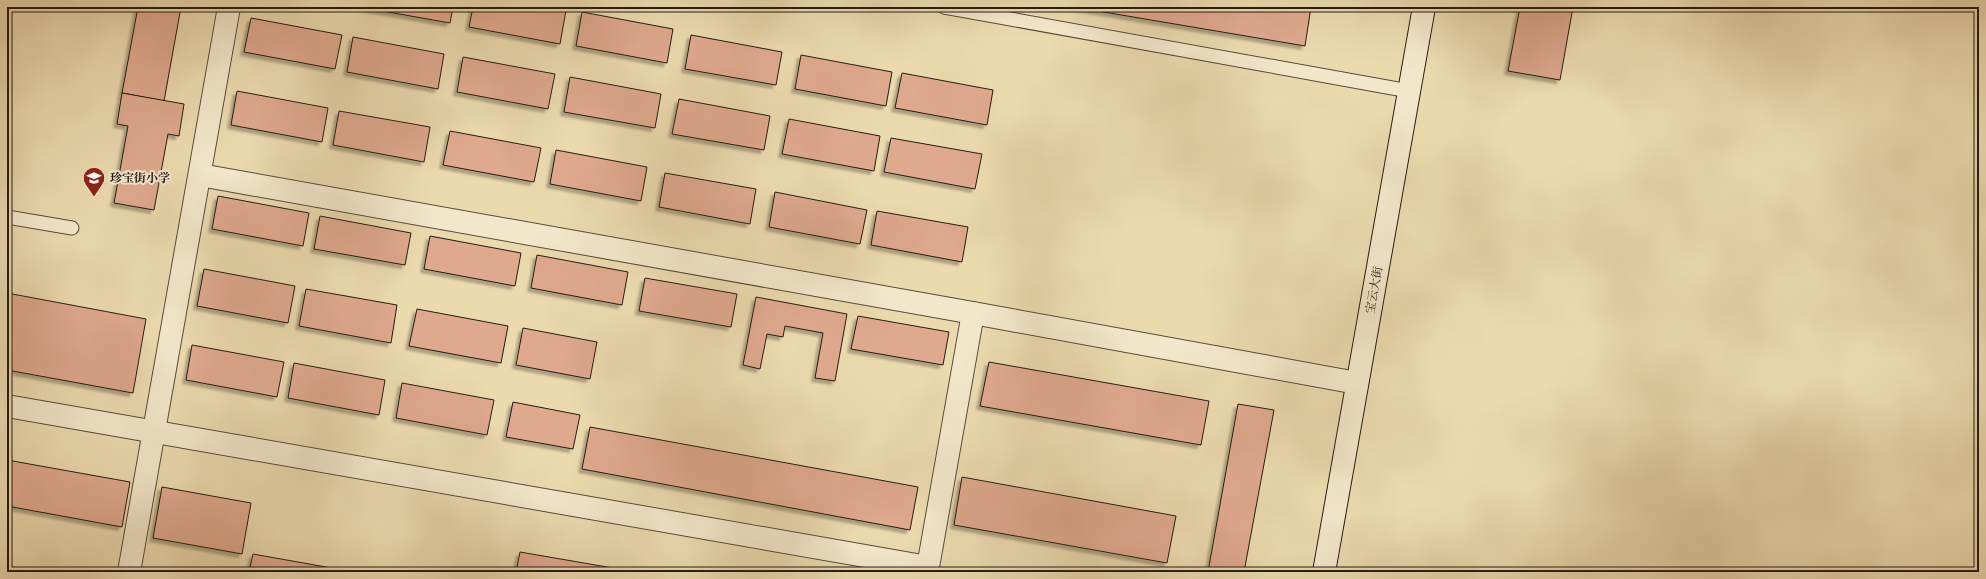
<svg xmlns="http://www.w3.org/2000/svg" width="1986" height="579" viewBox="0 0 1986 579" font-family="'IM FELL French Canon','Noto Serif SC',serif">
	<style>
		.building { fill: #dfa98d; stroke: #251b14; filter: url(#shadow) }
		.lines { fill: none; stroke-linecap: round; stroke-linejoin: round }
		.lane-casing { stroke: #574b3b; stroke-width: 15 }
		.street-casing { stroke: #574b3b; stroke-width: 24 }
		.secondary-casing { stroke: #251b14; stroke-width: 24 }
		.lane { stroke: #f3e7cb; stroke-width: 13 }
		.street { stroke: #f3e7cb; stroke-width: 22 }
		.secondary { stroke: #f3e7cb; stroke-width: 22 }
		.labels { text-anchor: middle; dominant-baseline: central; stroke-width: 4; stroke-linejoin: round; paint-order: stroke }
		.poi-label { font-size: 12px; font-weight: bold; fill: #251b14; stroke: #f3e7cb; text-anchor: start }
		.street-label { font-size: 12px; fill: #251b14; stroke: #f3e7cb }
	</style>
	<defs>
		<filter id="shadow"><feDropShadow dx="-3.5" dy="3.5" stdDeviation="1" flood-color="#0004"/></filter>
	</defs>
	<rect width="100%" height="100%" fill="#ecdaaf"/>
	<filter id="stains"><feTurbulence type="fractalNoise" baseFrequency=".005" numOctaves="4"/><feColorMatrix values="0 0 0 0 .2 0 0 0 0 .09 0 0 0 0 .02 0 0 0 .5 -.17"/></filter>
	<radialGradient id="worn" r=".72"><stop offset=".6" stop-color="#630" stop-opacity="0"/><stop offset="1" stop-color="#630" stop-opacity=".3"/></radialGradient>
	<g class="building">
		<path d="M 138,7 L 181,7 L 164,101 L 122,93 Z"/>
		<path d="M 360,7 L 453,7 L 450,23 Z"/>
		<path d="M 473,7 L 550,7 L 566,10 L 560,44 L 469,27 Z"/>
		<path d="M 1074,7 L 1311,7 L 1305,46 Z"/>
		<path d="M 1520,7 L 1573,7 L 1560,80 L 1508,71 Z"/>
		<path d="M 582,12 L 673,29 L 667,63 L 576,46 Z"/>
		<path d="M 251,18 L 342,35 L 335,69 L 244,52 Z"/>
		<path d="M 691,35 L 782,52 L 776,85 L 685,69 Z"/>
		<path d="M 353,37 L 444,54 L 438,89 L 347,72 Z"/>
		<path d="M 801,55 L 892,72 L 886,106 L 795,89 Z"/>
		<path d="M 463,57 L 555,74 L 548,109 L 457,92 Z"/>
		<path d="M 902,73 L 993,90 L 987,125 L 895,108 Z"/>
		<path d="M 570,77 L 661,94 L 655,128 L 564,112 Z"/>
		<path d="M 237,91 L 328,108 L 322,142 L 231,125 Z"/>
		<path d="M 122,93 L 184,104 L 179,136 L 168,134 L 154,210 L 114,203 L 128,126 L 117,124 Z"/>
		<path d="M 679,99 L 770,116 L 764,150 L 672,134 Z"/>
		<path d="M 339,111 L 430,127 L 424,162 L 333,145 Z"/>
		<path d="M 789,119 L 880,136 L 874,171 L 782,154 Z"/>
		<path d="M 450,131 L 541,148 L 534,182 L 443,165 Z"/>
		<path d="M 891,138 L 982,154 L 975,189 L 884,172 Z"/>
		<path d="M 556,150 L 647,167 L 641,201 L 550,184 Z"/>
		<path d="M 665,173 L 756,189 L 750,224 L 659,207 Z"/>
		<path d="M 775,192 L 867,210 L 860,244 L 769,227 Z"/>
		<path d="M 218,196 L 309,213 L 303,246 L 212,229 Z"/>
		<path d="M 877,211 L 968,227 L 962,262 L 871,245 Z"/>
		<path d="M 320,216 L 411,233 L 405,265 L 314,249 Z"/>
		<path d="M 430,236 L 521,253 L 515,286 L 424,269 Z"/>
		<path d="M 537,255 L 628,272 L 622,305 L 531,288 Z"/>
		<path d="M 204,269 L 295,286 L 288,323 L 197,306 Z"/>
		<path d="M 645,278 L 737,294 L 731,327 L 639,311 Z"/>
		<path d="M 306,289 L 397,305 L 391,343 L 299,326 Z"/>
		<path d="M 7,293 L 146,319 L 133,393 L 7,370 Z"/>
		<path d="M 756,297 L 847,314 L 835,381 L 815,378 L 823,333 L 785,326 L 783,337 L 767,334 L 760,369 L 743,365 Z"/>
		<path d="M 417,309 L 508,326 L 501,363 L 409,346 Z"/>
		<path d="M 858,316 L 949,332 L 943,365 L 851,349 Z"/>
		<path d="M 523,328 L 597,342 L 590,379 L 516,365 Z"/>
		<path d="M 192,345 L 284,362 L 277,397 L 186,380 Z"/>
		<path d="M 989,362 L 1209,401 L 1201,445 L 980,406 Z"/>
		<path d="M 294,363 L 385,380 L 379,415 L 288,398 Z"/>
		<path d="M 402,383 L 494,400 L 487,435 L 396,418 Z"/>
		<path d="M 513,402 L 580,415 L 573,449 L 506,437 Z"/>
		<path d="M 1238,404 L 1274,410 L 1244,572 L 1208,572 Z"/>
		<path d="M 590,427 L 918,487 L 910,530 L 582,469 Z"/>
		<path d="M 7,460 L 130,482 L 122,527 L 7,506 Z"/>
		<path d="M 962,477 L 1176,516 L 1167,563 L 954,525 Z"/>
		<path d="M 162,487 L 251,503 L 242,554 L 153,538 Z"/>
		<path d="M 520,552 L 636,572 L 516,572 Z"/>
		<path d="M 253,554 L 354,572 L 249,572 Z"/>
	</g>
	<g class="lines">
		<g class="lane-casing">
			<g id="lane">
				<path d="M 944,7 L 1409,91"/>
				<path d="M 7,217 L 72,228"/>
			</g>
		</g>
		<g class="street-casing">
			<g id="street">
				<path d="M 200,175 L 973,313 L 1357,383"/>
				<path d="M 7,406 L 928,567 L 973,313"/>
				<path d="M 129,572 L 229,7"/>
			</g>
		</g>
		<g class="secondary-casing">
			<path id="secondary" d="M 1324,572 L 1424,7"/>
		</g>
		<use href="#lane" class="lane"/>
		<use href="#street" class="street"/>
		<use href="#secondary" class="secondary"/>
	</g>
	<defs>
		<g id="school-pin" transform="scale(1.15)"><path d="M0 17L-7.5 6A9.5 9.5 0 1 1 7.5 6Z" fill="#8f2418" stroke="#f3e7cb"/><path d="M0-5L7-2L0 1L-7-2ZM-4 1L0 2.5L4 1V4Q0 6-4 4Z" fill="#fff"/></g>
	</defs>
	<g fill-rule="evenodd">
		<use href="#school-pin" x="94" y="178"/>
	</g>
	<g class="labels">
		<g class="poi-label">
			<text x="110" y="178">珍宝街小学</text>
		</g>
		<g class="street-label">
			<text transform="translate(1374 290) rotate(-80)">宝云大街</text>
		</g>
	</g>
	<rect width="1986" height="579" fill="none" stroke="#ecdaaf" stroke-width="24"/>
	<rect x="8" y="8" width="1970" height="563" fill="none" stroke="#251b14" stroke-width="2"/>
	<rect x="12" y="12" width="1962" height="555" fill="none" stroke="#251b14"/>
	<rect width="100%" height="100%" filter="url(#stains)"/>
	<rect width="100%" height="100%" fill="url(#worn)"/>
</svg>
